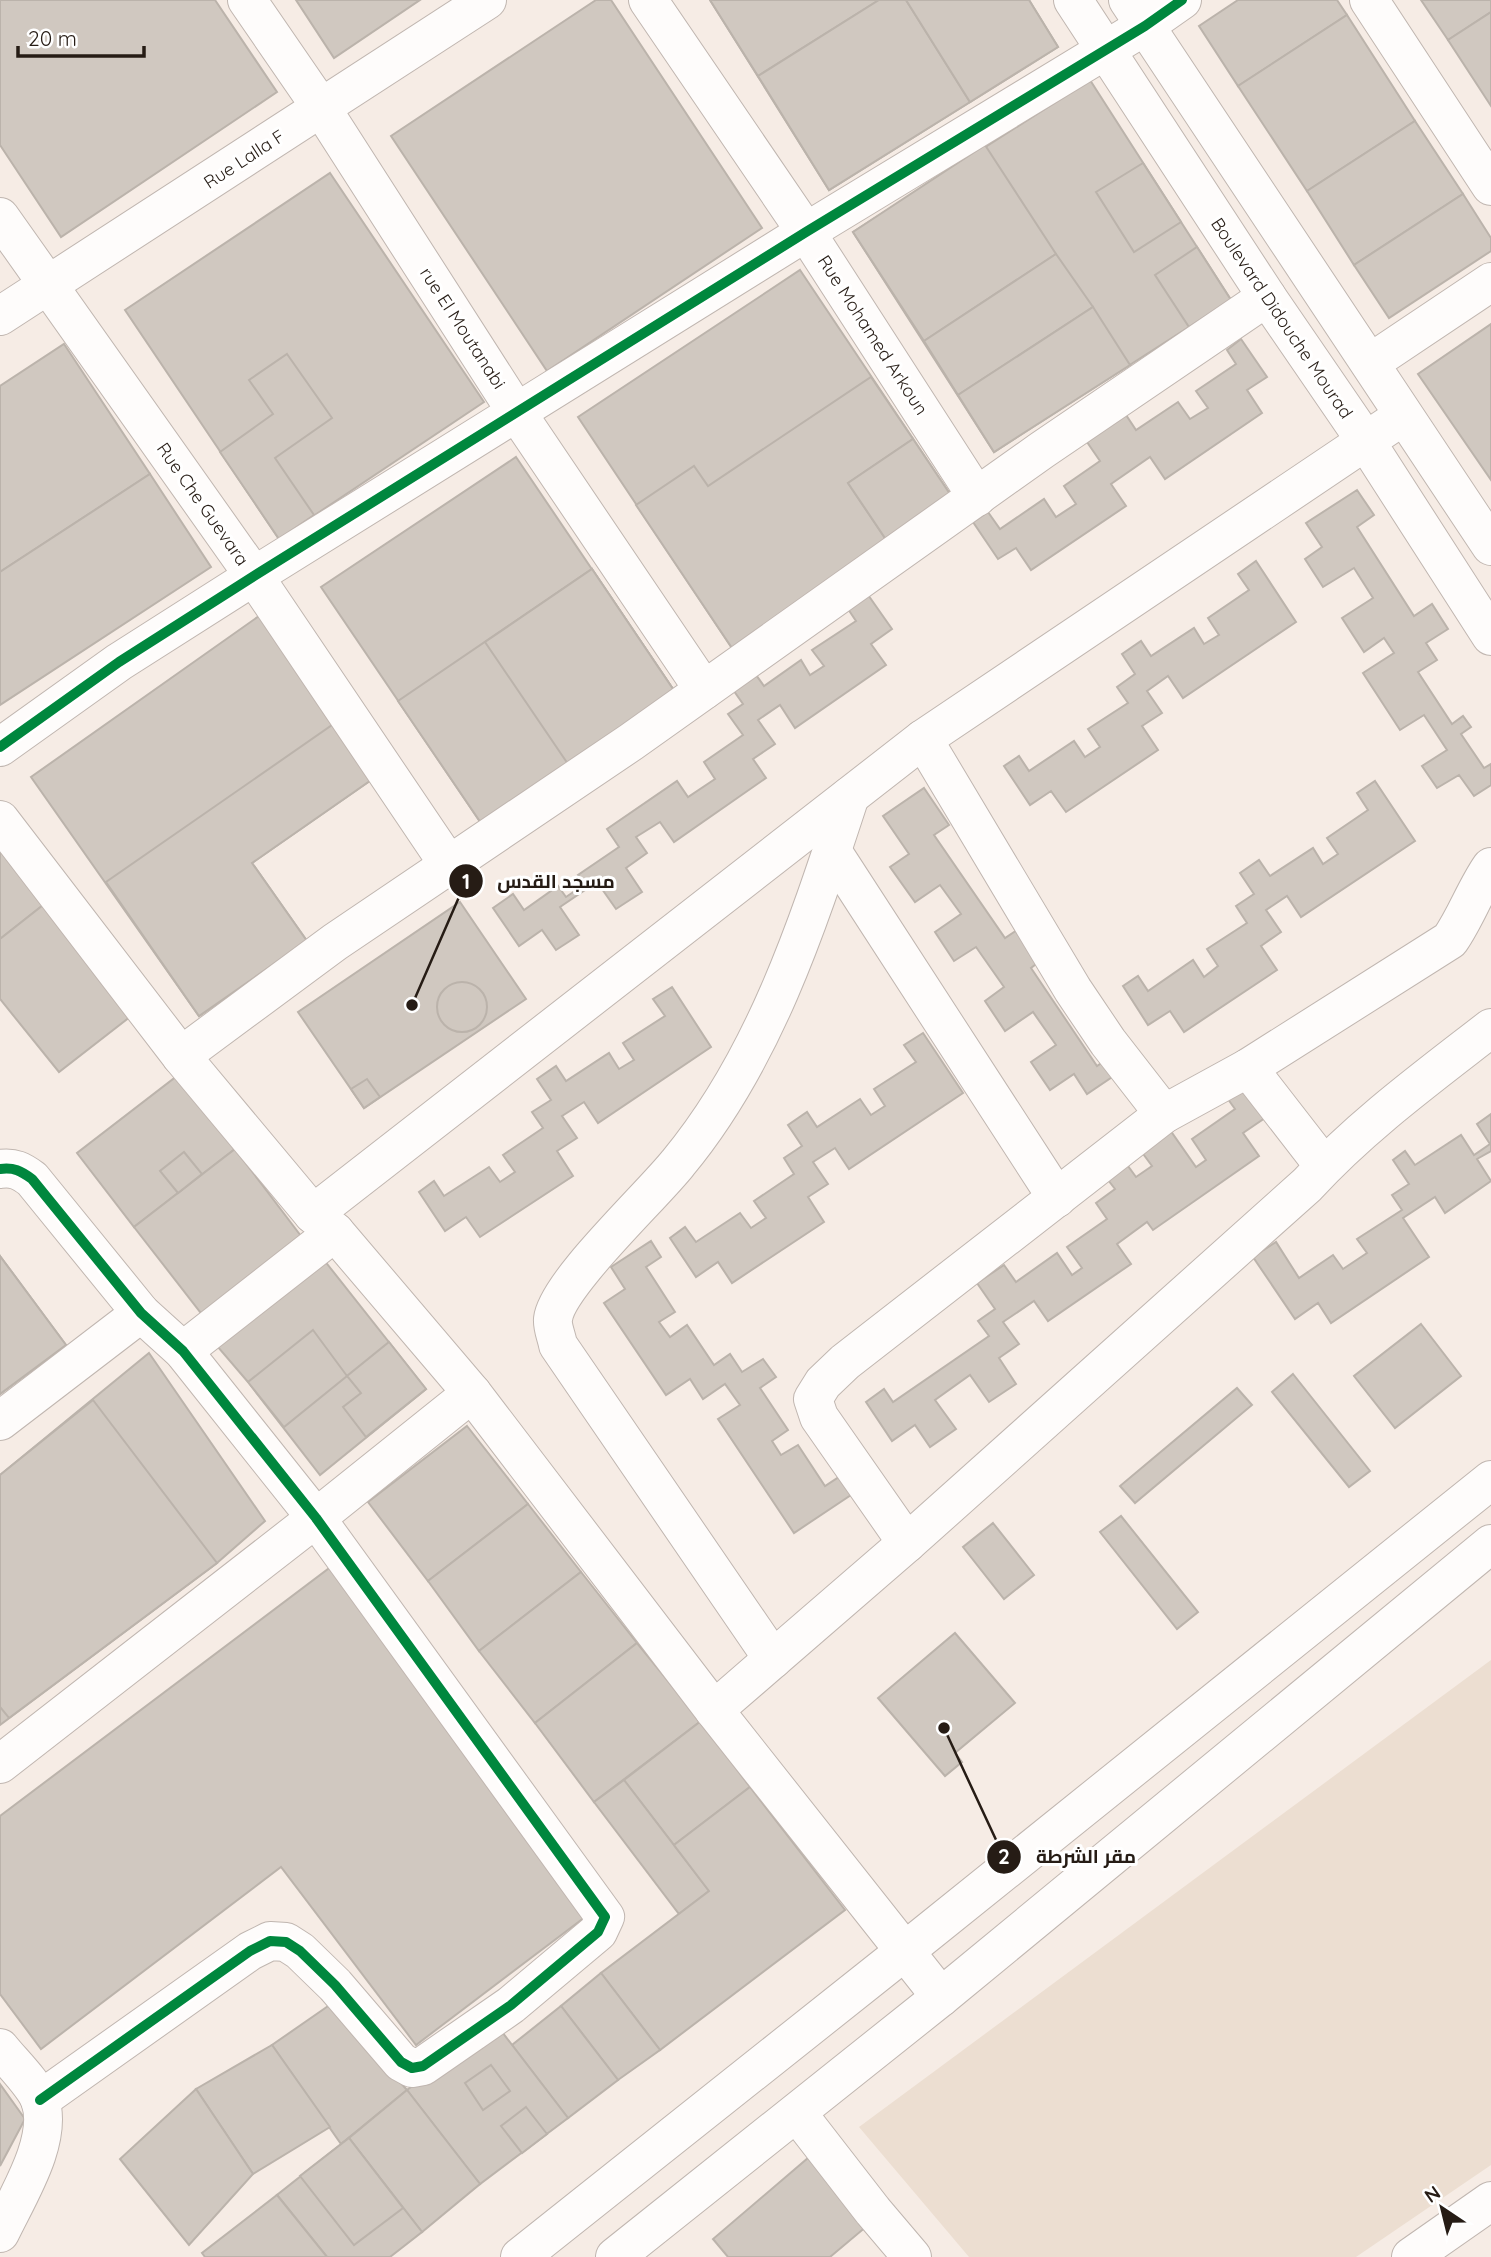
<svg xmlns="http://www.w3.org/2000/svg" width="1491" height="2257" viewBox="0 0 1491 2257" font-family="Quicksand,Cairo,sans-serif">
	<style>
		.education { fill: #ecded1 }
		.building { fill: #d0c8c0; stroke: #bbb3ab; stroke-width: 2 }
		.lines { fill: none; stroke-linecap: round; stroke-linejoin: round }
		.minor-casing { stroke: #c0b6b0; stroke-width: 40 }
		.major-casing { stroke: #c0b6b0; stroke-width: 40 }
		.minor { stroke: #fefcfb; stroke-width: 38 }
		.major { stroke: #fefcfb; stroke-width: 38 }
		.cycleway-casing { stroke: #fff; stroke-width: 15 }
		.cycleway { stroke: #00873e; stroke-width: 10 }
		.labels { text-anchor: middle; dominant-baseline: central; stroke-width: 6; stroke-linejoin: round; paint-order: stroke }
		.street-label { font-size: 18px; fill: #261c15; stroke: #fff }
		.leader { fill: none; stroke: #261c15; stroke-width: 2.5 }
		.callout-dot { fill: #261c15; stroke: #fff; stroke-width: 2.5 }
		.mark-label { font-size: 21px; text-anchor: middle; font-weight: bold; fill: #fff }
		.callout-label { font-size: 19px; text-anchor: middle; font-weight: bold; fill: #261c15; stroke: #fff; stroke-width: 6; stroke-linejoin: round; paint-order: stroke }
	</style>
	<rect width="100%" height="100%" fill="#f6ece5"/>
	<path class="education" d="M 1491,1660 L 1491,2165 L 1356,2257 L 969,2257 L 859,2127 Z"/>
	<g class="building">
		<path d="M 0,0 L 215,0 L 277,92 L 61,237 L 0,145 Z"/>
		<path d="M 296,0 L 420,0 L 334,58 Z"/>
		<path d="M 596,0 L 611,0 L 762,228 L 547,371 L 391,136 Z"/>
		<path d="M 710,0 L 1029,0 L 1058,47 L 829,190 Z"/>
		<path d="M 710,0 L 879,0 L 758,76 Z"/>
		<path d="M 879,0 L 906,0 L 970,102 L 829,190 L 758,76 Z"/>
		<path d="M 906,0 L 1029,0 L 1058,47 L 970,102 Z"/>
		<path d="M 1238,0 L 1337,0 L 1347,15 L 1238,86 L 1199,26 Z"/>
		<path d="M 1421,0 L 1491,0 L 1491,12 L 1448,40 Z"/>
		<path d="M 1491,12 L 1491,106 L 1448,40 Z"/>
		<path d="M 1347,15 L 1415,121 L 1307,191 L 1238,86 Z"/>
		<path d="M 1090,80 L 1231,300 L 994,452 L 853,232 Z"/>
		<path d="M 1415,121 L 1463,194 L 1354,265 L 1307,191 Z"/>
		<path d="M 985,145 L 1056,254 L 924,341 L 853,232 Z"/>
		<path d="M 1143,163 L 1181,222 L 1134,252 L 1096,192 Z"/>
		<path d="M 330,173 L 484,402 L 279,539 L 125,310 Z"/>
		<path d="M 1463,194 L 1491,238 L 1491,251 L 1389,318 L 1354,265 Z"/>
		<path d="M 1197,247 L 1231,300 L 1189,327 L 1155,275 Z"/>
		<path d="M 1056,254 L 1093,307 L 958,395 L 924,341 Z"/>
		<path d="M 800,270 L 954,500 L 732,648 L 578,417 Z"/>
		<path d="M 1093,307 L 1130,365 L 994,452 L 958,395 Z"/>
		<path d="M 1491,324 L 1491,480 L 1418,374 Z"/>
		<path d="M 1241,339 L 1267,377 L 1247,390 L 1262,413 L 1165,479 L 1150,457 L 1111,484 L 1126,506 L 1031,570 L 1016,548 L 998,559 L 973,522 L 988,512 L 1000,529 L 1044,499 L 1056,517 L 1076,504 L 1064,486 L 1100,461 L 1087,442 L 1126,415 L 1136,430 L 1178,402 L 1190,419 L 1208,408 L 1196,391 L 1236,364 L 1227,350 Z"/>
		<path d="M 64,344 L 150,474 L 0,572 L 0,386 Z"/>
		<path d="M 287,354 L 332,418 L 275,458 L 314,515 L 279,539 L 220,452 L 273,414 L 249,380 Z"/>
		<path d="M 871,377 L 913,439 L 848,483 L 889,544 L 732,648 L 636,505 L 694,466 L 708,486 Z"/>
		<path d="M 913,439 L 954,500 L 889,544 L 848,483 Z"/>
		<path d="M 516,457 L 675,692 L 481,823 L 321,587 Z"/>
		<path d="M 150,474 L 211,567 L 0,705 L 0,572 Z"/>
		<path d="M 1357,490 L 1374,515 L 1357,527 L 1414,616 L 1432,604 L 1448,629 L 1426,643 L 1437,660 L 1418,672 L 1452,724 L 1463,716 L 1471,727 L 1461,734 L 1484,768 L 1491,764 L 1491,785 L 1474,796 L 1459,775 L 1437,788 L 1422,766 L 1447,750 L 1424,715 L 1400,730 L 1363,673 L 1394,653 L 1384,638 L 1364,652 L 1342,618 L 1373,598 L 1354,568 L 1323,587 L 1305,559 L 1322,547 L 1306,523 Z"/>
		<path d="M 1256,561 L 1296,622 L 1183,698 L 1168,676 L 1147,691 L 1162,713 L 1142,726 L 1158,750 L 1066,812 L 1051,791 L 1030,805 L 1004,766 L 1019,756 L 1029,771 L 1074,741 L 1085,757 L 1100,747 L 1088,729 L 1128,703 L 1117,687 L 1135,674 L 1122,654 L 1141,641 L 1151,656 L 1194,628 L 1204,644 L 1219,635 L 1208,618 L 1249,590 L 1238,574 Z"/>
		<path d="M 592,569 L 675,692 L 481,823 L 398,701 Z"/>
		<path d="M 592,569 L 675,692 L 568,764 L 485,642 Z"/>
		<path d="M 866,592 L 892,629 L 871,644 L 886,665 L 795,728 L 780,705 L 758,720 L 775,744 L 753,759 L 766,778 L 674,842 L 660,822 L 636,837 L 647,853 L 626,868 L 642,892 L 616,909 L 597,882 L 560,907 L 579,935 L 556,950 L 542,930 L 519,946 L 493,908 L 513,894 L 524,910 L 558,886 L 566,897 L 585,884 L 578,875 L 619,847 L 607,829 L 677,781 L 688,797 L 715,779 L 704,762 L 743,735 L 728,714 L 743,704 L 729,684 L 751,668 L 764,686 L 801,660 L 810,675 L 824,666 L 812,650 L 856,621 L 846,606 Z"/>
		<path d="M 259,616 L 374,778 L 252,863 L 307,941 L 199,1016 L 31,777 Z"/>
		<path d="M 335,723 L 374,778 L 252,863 L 307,941 L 199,1016 L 106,882 Z"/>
		<path d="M 1375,781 L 1415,841 L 1301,917 L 1287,896 L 1266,910 L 1281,932 L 1261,946 L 1277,970 L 1184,1032 L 1170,1011 L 1148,1025 L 1123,986 L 1138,976 L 1148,991 L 1193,960 L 1204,977 L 1218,966 L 1207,949 L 1247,923 L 1236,906 L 1254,894 L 1240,873 L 1259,860 L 1270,876 L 1313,848 L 1323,864 L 1338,854 L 1327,838 L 1368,810 L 1357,793 Z"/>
		<path d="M 924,788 L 949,825 L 934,835 L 1005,938 L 1023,926 L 1044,958 L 1031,968 L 1097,1066 L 1114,1054 L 1124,1069 L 1087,1094 L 1074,1074 L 1050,1090 L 1031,1062 L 1056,1045 L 1033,1012 L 1005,1031 L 985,1001 L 1004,987 L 976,947 L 954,961 L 935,932 L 961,914 L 940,885 L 915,902 L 890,867 L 909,854 L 883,816 Z"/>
		<path d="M 0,841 L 47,902 L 0,939 Z"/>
		<path d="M 47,902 L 135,1013 L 59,1072 L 0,999 L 0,939 Z"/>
		<path d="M 460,902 L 526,999 L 364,1108 L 298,1012 Z"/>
		<circle cx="462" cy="1007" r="25"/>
		<path d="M 672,987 L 711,1047 L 598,1123 L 584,1102 L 562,1116 L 577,1138 L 557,1151 L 573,1176 L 480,1237 L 466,1217 L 445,1231 L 419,1192 L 434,1181 L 444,1196 L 489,1167 L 500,1182 L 515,1172 L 503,1155 L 543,1128 L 532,1112 L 551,1100 L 537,1079 L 556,1066 L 566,1081 L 609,1053 L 619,1069 L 634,1060 L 623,1043 L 665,1016 L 653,999 Z"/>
		<path d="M 923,1033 L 963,1093 L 849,1169 L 835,1148 L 813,1162 L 828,1184 L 808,1197 L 824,1222 L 732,1283 L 718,1262 L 696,1277 L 670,1238 L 685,1227 L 696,1242 L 740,1213 L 751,1228 L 766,1218 L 754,1201 L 794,1174 L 784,1158 L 802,1146 L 788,1125 L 807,1112 L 817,1127 L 860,1099 L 871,1115 L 885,1106 L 874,1089 L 916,1062 L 904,1045 Z"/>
		<path d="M 177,1076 L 235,1149 L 134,1227 L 77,1153 Z"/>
		<path d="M 367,1079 L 380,1097 L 364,1108 L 351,1089 Z"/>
		<path d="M 1241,1083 L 1265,1118 L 1243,1133 L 1259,1156 L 1153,1230 L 1147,1222 L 1117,1244 L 1131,1264 L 1048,1321 L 1034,1301 L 1003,1322 L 1019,1344 L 999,1358 L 1016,1384 L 989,1402 L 970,1375 L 935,1400 L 956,1429 L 930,1447 L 915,1425 L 892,1441 L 866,1402 L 884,1389 L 893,1402 L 989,1336 L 978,1321 L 995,1309 L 977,1283 L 1004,1265 L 1016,1282 L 1057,1253 L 1072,1275 L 1082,1268 L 1067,1247 L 1107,1219 L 1096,1203 L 1115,1189 L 1105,1176 L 1125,1162 L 1136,1177 L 1152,1166 L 1141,1151 L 1170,1130 L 1196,1167 L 1206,1160 L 1192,1139 L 1235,1109 L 1225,1095 Z"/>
		<path d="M 1491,1114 L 1491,1151 L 1477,1159 L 1491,1181 L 1445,1213 L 1435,1197 L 1403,1218 L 1429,1257 L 1331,1323 L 1318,1303 L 1295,1319 L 1253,1257 L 1276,1242 L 1299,1278 L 1333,1255 L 1343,1269 L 1367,1253 L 1357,1239 L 1402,1210 L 1392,1195 L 1409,1184 L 1393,1160 L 1405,1151 L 1415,1165 L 1461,1135 L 1474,1155 L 1490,1144 L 1477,1124 Z"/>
		<path d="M 235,1149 L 304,1240 L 204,1317 L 134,1227 Z"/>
		<path d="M 184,1152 L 202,1174 L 178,1193 L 160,1171 Z"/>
		<path d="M 651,1241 L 661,1257 L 646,1267 L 675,1312 L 659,1322 L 670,1337 L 687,1325 L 714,1365 L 730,1354 L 742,1372 L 763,1359 L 776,1377 L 760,1388 L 788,1430 L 772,1441 L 781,1455 L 798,1445 L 825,1486 L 842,1475 L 854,1493 L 794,1533 L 718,1419 L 740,1405 L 725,1384 L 703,1399 L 690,1379 L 666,1395 L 604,1303 L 625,1289 L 611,1267 Z"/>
		<path d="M 0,1256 L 66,1345 L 0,1394 Z"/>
		<path d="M 0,1256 L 66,1345 L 0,1394 Z"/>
		<path d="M 324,1260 L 426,1389 L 320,1475 L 248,1382 L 217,1346 Z"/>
		<path d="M 1421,1324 L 1461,1376 L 1395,1428 L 1354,1376 Z"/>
		<path d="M 313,1330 L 347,1376 L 284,1427 L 248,1382 Z"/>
		<path d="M 389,1342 L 426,1389 L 366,1437 L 343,1407 L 361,1393 L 347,1376 Z"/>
		<path d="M 149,1353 L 265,1521 L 217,1563 L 0,1725 L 0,1475 Z"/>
		<path d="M 1293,1374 L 1370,1471 L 1349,1487 L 1272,1392 Z"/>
		<path d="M 1237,1388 L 1252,1405 L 1135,1503 L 1120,1486 Z"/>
		<path d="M 93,1400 L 217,1563 L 9,1718 L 0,1707 L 0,1475 Z"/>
		<path d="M 467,1426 L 528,1504 L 428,1581 L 368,1502 Z"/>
		<path d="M 528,1504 L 581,1572 L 479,1651 L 428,1581 Z"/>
		<path d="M 1121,1516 L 1198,1612 L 1177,1629 L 1100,1532 Z"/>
		<path d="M 993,1523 L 1034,1575 L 1004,1599 L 963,1547 Z"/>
		<path d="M 332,1566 L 593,1911 L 416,2045 L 281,1867 L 41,2049 L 0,1994 L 0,1816 Z"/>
		<path d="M 581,1572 L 637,1643 L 535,1723 L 479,1651 Z"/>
		<path d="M 955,1633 L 1015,1703 L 955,1753 L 962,1762 L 945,1776 L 878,1698 Z"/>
		<path d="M 637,1643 L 701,1721 L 594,1802 L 535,1723 Z"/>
		<path d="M 701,1721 L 750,1787 L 674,1845 L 624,1780 Z"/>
		<path d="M 624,1780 L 709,1891 L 679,1914 L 594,1802 Z"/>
		<path d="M 750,1787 L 845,1910 L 660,2050 L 601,1973 L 709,1891 L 674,1845 Z"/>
		<path d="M 601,1973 L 660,2050 L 618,2080 L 561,2006 Z"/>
		<path d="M 331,2004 L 407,2090 L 341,2144 L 272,2045 Z"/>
		<path d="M 561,2006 L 618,2080 L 568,2118 L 512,2045 Z"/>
		<path d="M 496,2024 L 568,2118 L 480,2184 L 407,2090 Z"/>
		<path d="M 272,2045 L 330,2127 L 253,2174 L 196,2089 Z"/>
		<path d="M 491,2065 L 510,2091 L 483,2110 L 465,2083 Z"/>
		<path d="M 0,2084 L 25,2119 L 0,2166 Z"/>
		<path d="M 196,2089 L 253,2174 L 189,2245 L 120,2159 Z"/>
		<path d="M 407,2090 L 480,2184 L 422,2232 L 349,2138 Z"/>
		<path d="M 526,2107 L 547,2134 L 522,2153 L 501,2126 Z"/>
		<path d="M 349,2138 L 422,2232 L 390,2257 L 327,2257 L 277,2195 Z"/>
		<path d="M 349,2138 L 403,2208 L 354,2245 L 300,2176 Z"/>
		<path d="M 808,2158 L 867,2226 L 830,2257 L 728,2257 L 713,2239 Z"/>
		<path d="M 277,2195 L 327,2257 L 205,2257 L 202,2253 Z"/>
	</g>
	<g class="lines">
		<g class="minor-casing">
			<g id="minor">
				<path d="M 247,0 L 322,109 L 517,413 L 704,690"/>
				<path d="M 648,0 L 806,232 L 977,497"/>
				<path d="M 1369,0 L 1491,186"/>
				<path d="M 0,217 L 254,576 L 449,865"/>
				<path d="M 0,316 L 487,0"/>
				<path d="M 1370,363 L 1491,282"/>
				<path d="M 923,739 L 1073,990 L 1108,1042 L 1164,1114"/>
				<path d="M 0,747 L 119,662 L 254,576 L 806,232 L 1145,26 L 1182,0"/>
				<path d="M 0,820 L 181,1056 L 313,1214 L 335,1232 L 472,1393 L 714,1710 L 941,1997"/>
				<path d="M 832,851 L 1057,1198"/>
				<path d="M 181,1056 L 335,942 L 631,742 L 1042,450 L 1267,297"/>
				<path d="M 1248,1068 L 1324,1166"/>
				<path d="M 0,1169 C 14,1167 21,1171 32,1179 L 141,1313 L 183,1351 L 316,1518 L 605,1917 L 598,1932 L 511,2005 L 423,2066 L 412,2068 L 401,2062 L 335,1985 L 300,1951 L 286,1942 L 270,1941 L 250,1951 L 40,2100"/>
				<path d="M 313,1214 L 923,739 L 1403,416"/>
				<path d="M 183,1351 L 335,1232"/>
				<path d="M 0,1421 L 141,1313"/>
				<path d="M 907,1543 L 819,1417 L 813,1399 L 823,1383 L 845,1362 L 1164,1114 L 1248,1068 L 1450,940 C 1466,917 1475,890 1491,867"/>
				<path d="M 773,1659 L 558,1345 C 557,1338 552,1327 553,1319 C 557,1284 652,1196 678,1163 C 765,1058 808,924 850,796"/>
				<path d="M 714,1710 L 907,1543 L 1307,1185 C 1361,1126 1428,1077 1491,1028"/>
				<path d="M 0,1764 L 316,1518 L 472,1393"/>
				<path d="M 0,2048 C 11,2062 34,2084 40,2100 C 54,2140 17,2197 0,2233"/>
				<path d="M 797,2113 L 873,2211 L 912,2257"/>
				<path d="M 1411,2257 L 1491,2201"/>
			</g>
		</g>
		<g class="major-casing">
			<g id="major">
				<path d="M 1073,0 L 1267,297 L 1365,440 L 1491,636"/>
				<path d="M 1128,0 L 1491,546"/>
				<path d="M 520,2257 L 905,1951 L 1491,1480"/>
				<path d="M 615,2257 L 941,1997 L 1491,1544"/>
			</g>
		</g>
		<use href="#minor" class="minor"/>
		<use href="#major" class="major"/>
		<g class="cycleway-casing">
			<g id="cycleway">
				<path d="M 0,747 L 119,662 L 254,576 L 806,232 L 1145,26 L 1182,0"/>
				<path d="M 0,1169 C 14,1167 21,1171 32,1179 L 141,1313 L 183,1351 L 316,1518 L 605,1917 L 598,1932 L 511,2005 L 423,2066 L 412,2068 L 401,2062 L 335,1985 L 300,1951 L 286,1942 L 270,1941 L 250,1951 L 40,2100"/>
			</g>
		</g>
		<use href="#cycleway" class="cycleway"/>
	</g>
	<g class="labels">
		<g class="street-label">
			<text transform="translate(244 159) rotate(-33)">Rue Lalla F</text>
			<text transform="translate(1282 318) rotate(56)">Boulevard Didouche Mourad</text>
			<text transform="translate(463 328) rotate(57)">rue El Moutanabi</text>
			<text transform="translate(873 335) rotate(57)">Rue Mohamed Arkoun</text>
			<text transform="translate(203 504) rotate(55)">Rue Che Guevara</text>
		</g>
	</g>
	<path class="leader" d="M412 1005L466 881M944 1728L1004 1857"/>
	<g class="callout-dot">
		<circle cx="412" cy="1005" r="7"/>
		<circle cx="944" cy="1728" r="7"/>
		<circle cx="466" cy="881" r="18"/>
		<circle cx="1004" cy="1857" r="18"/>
	</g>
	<g class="mark-label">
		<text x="466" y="889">1</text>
		<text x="1004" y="1864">2</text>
	</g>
	<g class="callout-label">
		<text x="556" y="888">مسجد القدس</text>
		<text x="1086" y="1863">مقر الشرطة</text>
	</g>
	<g transform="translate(1442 2208) rotate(325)" stroke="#ffffff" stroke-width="5" paint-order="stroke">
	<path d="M0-5L12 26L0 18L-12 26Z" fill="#261c15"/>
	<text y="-10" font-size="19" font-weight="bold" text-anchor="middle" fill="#261c15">N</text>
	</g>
	<path d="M18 46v10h126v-10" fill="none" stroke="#261c15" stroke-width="3.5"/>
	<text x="28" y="46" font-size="21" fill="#261c15" stroke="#ffffff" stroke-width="5" paint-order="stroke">20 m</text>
</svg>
